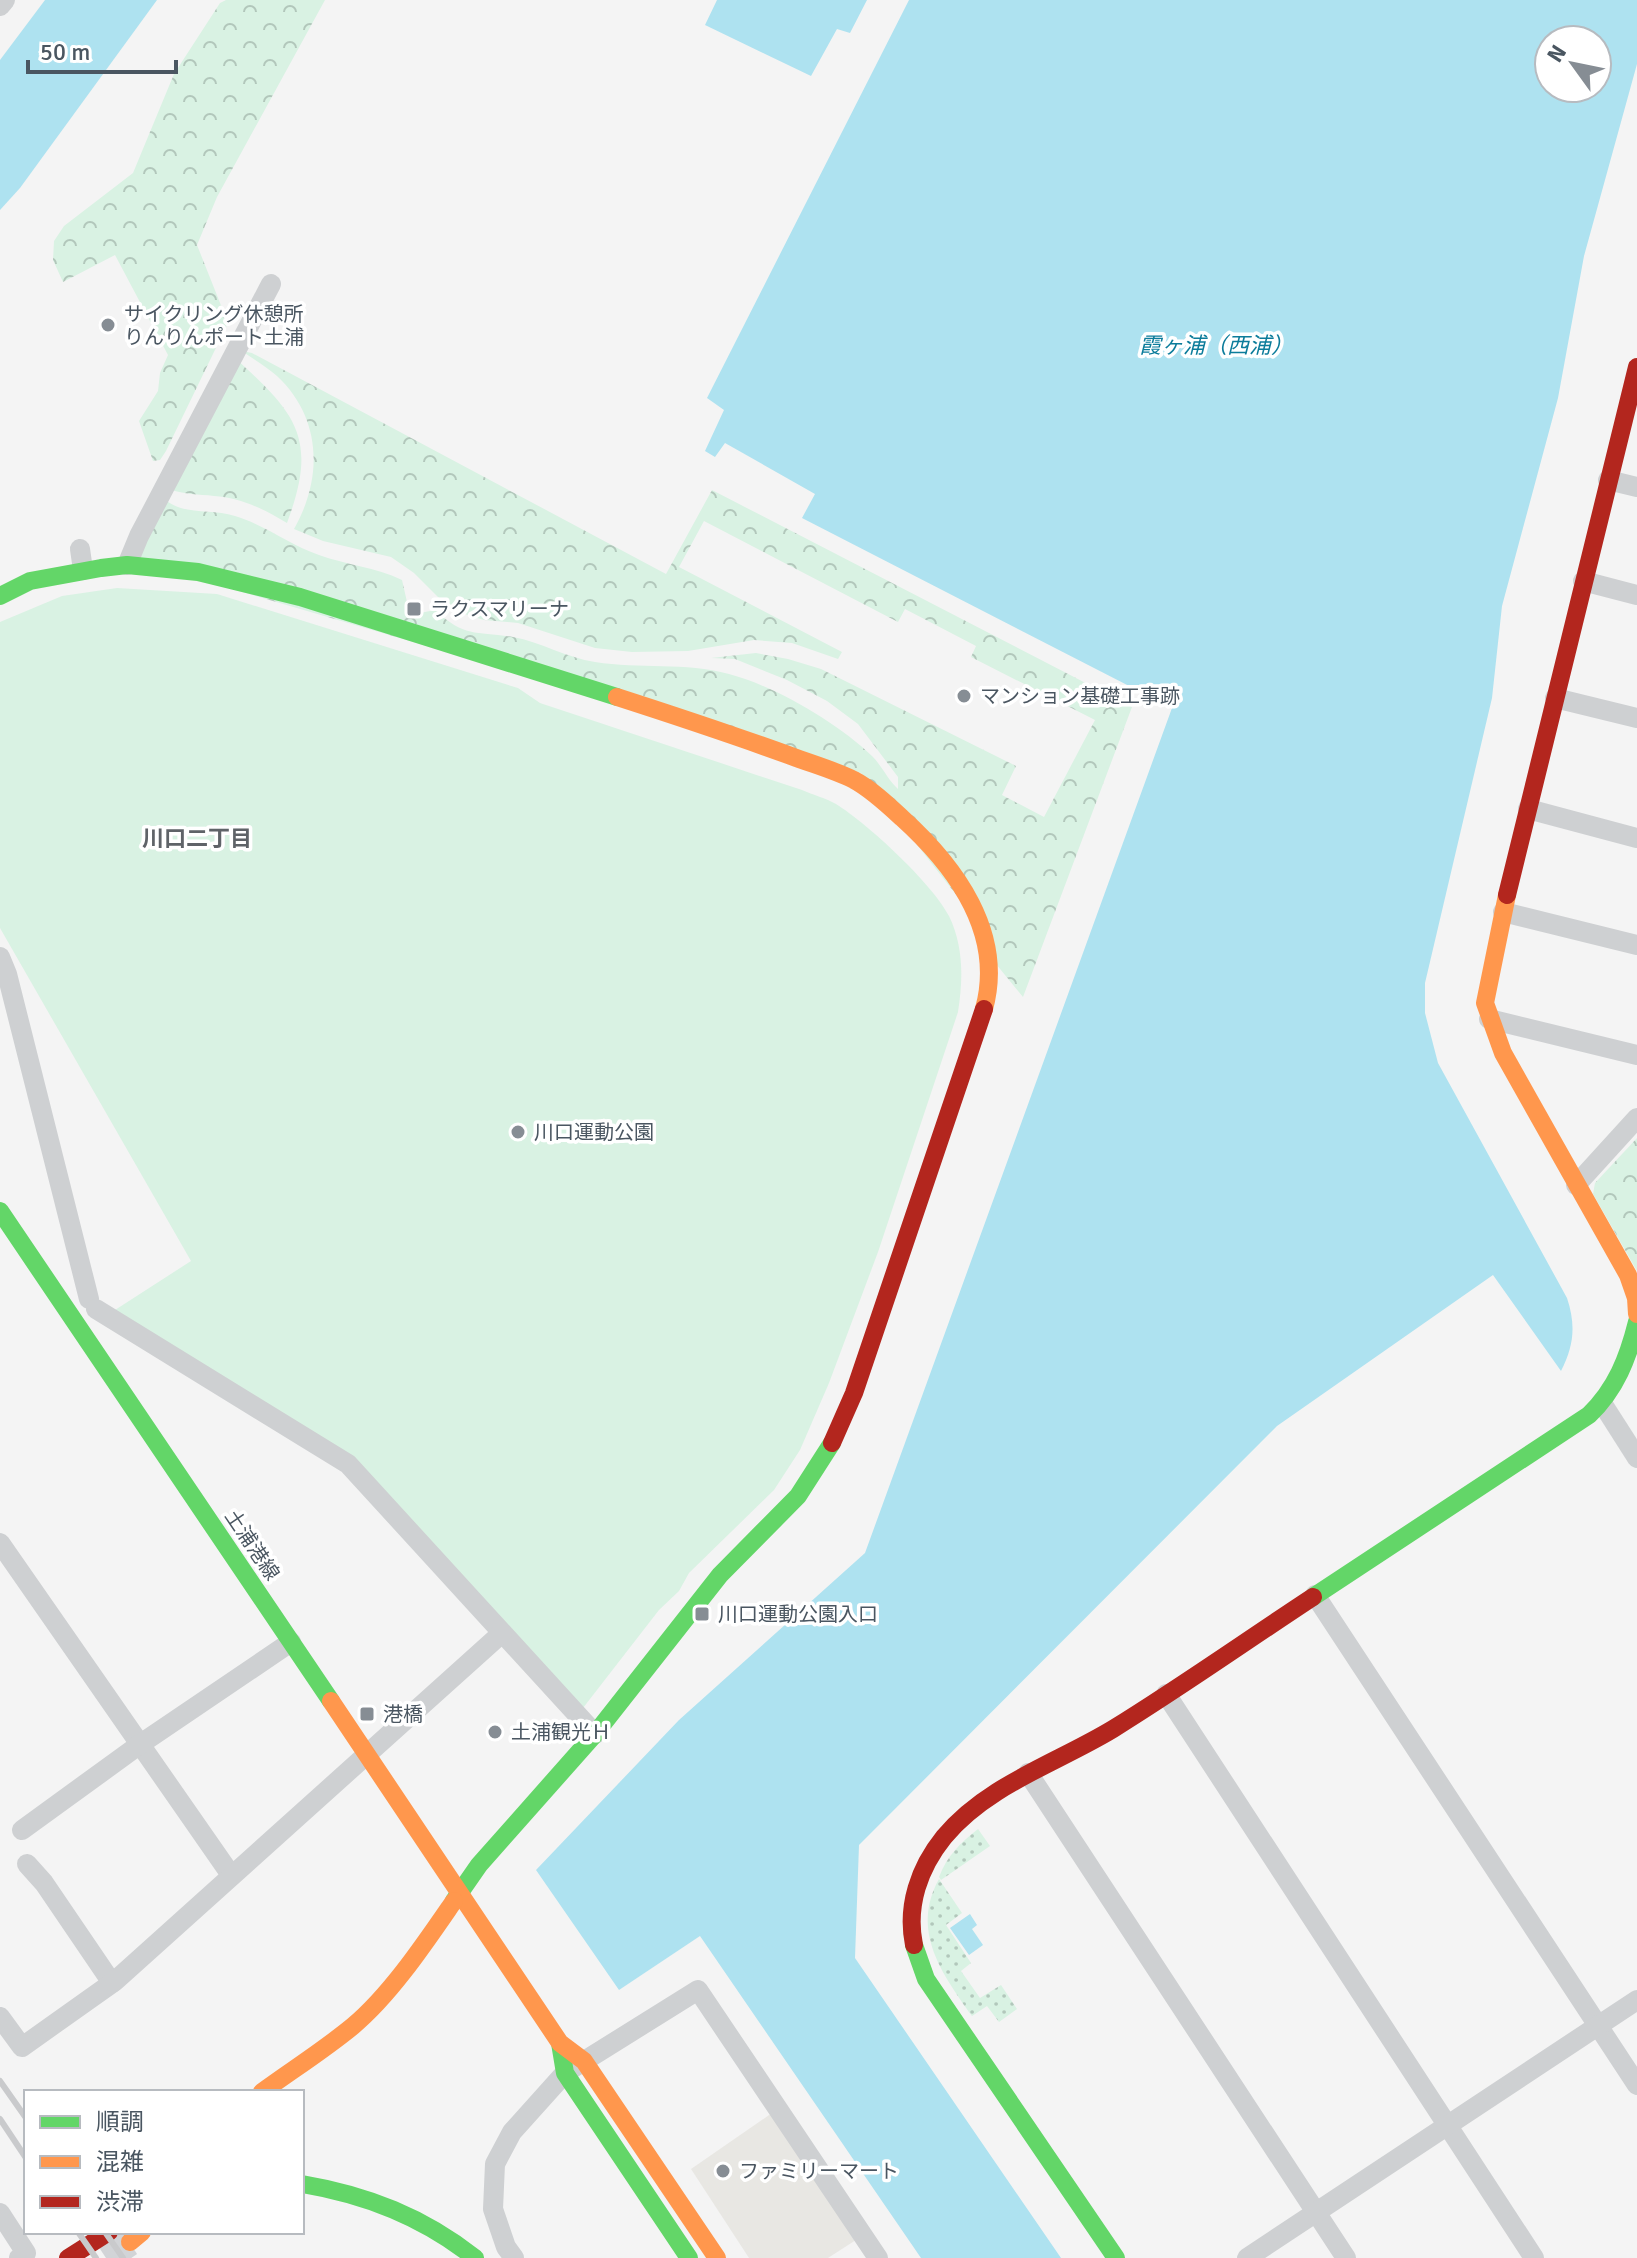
<svg xmlns="http://www.w3.org/2000/svg" width="1637" height="2258" viewBox="0 0 1637 2258" font-family="Signika,'Noto Sans JP',sans-serif">
	<style>
		.commercial { fill: #e8e7e3 }
		.forest { fill: url(#forest-crowns) }
		.garden { fill: url(#garden-dots) }
		.pitch { fill: #d9f2e3 }
		.water { fill: #aee2f0; fill-rule: evenodd }
		.lines { fill: none; stroke-linecap: round; stroke-linejoin: round }
		.secondary-tunnel { stroke: #d2d4d7; stroke-width: 28; stroke-dasharray: 28 14; stroke-linecap: butt }
		.street { stroke: #ced0d2; stroke-width: 20 }
		.fast { stroke: #63d668; stroke-width: 18 }
		.slow { stroke: #ff974d; stroke-width: 18 }
		.jam { stroke: #b3261e; stroke-width: 18 }
		.rail { stroke: #c9cacc; stroke-width: 6 }
		.poi-dot { fill: #868d94; stroke: #fff; stroke-width: 3 }
		.labels { text-anchor: middle; dominant-baseline: central; stroke-width: 7; stroke-linejoin: round; paint-order: stroke }
		.poi-label { font-size: 20px; fill: #4a5661; stroke: #fff; text-anchor: start }
		.street-label { font-size: 20px; fill: #4a5661; stroke: #fff }
		.water-label { font-size: 22px; font-style: italic; fill: #0c7c9b; stroke: #fff }
		.neighbourhood-label { font-size: 22px; font-weight: bold; fill: #5f6368; stroke: #fff }
	</style>
	<defs>
		<pattern id="forest-crowns" width="20" height="18" patternUnits="userSpaceOnUse" patternTransform="scale(2)"><rect width="20" height="18" fill="#d9f2e3"/><path d="M2 6a3 3 0 1 1 6 0M12 15a3 3 0 1 1 6 0" fill="none" stroke="#b2c7bb"/></pattern>
		<pattern id="garden-dots" width="8" height="8" patternUnits="userSpaceOnUse" patternTransform="scale(2)"><rect width="8" height="8" fill="#d9f2e3"/><path d="M2 2h.1M6 6h.1" fill="none" stroke="#b2c7bb" stroke-width="1.8" stroke-linecap="round"/></pattern>
	</defs>
	<rect width="100%" height="100%" fill="#f4f4f4"/>
	<path class="commercial" d="M 772,2113 L 859,2238 L 828,2258 L 749,2258 L 691,2169 Z"/>
	<g class="forest">
		<path d="M 226,0 L 325,0 L 217,197 L 197,245 L 228,323 L 166,451 L 160,460 L 153,461 L 139,421 L 158,391 L 160,373 L 168,355 L 115,255 L 63,282 L 53,260 L 54,241 L 64,226 L 133,173 L 174,74 L 220,3 Z"/>
		<path d="M 242,351 L 252,353 L 666,574 L 712,490 L 1132,707 L 1023,997 L 996,964 L 993,942 L 861,773 L 133,560 L 164,499 C 184,516 211,508 235,516 C 265,525 290,545 319,555 C 347,565 375,567 402,580 L 410,615 L 435,610 C 465,638 476,631 513,637 C 541,642 567,658 595,662 C 640,669 685,662 729,674 C 775,686 838,723 872,756 C 882,766 888,780 898,789 L 898,777 L 858,724 L 827,701 L 787,680 L 735,659 L 711,658 L 756,653 L 788,659 L 821,669 L 1016,766 L 1002,795 L 1044,817 L 1095,720 L 971,657 L 976,646 L 905,609 L 898,622 L 704,521 L 679,567 L 842,652 L 838,659 L 792,643 L 754,640 L 688,651 L 632,652 L 595,648 L 518,623 L 484,620 L 458,612 L 438,597 L 414,573 L 391,557 L 323,541 L 294,529 C 323,478 322,418 277,376 C 267,367 253,359 242,351 Z"/>
		<path d="M 236,359 C 298,415 318,440 287,523 C 264,509 241,498 214,496 C 198,494 185,495 169,489 Z"/>
		<path d="M 1637,1138 L 1637,1271 L 1593,1194 L 1595,1183 Z"/>
	</g>
	<g class="garden">
		<path d="M 978,1829 L 990,1846 L 941,1880 L 939,1877 C 947,1856 960,1843 978,1829 Z"/>
		<path d="M 939,1879 L 962,1913 L 946,1925 L 971,1963 L 961,1971 L 980,1998 L 1001,1985 L 1017,2009 L 999,2022 L 987,2006 L 972,2016 C 943,1975 910,1931 939,1879 Z"/>
	</g>
	<path class="pitch" d="M 117,588 L 217,594 L 518,688 L 540,703 L 802,790 C 813,795 826,798 836,804 C 868,824 932,883 949,916 C 964,947 963,980 958,1012 L 878,1252 L 829,1383 L 800,1450 L 774,1490 L 689,1573 L 679,1591 L 659,1610 L 583,1708 L 354,1460 L 115,1310 L 191,1261 L 0,928 L 0,622 L 62,596 Z"/>
	<g class="water">
		<path d="M 45,0 L 157,0 L 20,188 L 0,210 L 0,60 Z"/>
		<path d="M 717,0 L 867,0 L 850,33 L 837,29 L 811,76 L 705,25 Z"/>
		<path d="M 909,0 L 1637,0 L 1637,64 L 1584,256 L 1558,398 L 1502,606 L 1492,698 L 1425,983 L 1425,1013 L 1438,1063 L 1567,1298 C 1576,1325 1574,1346 1561,1371 L 1493,1275 L 1277,1426 L 859,1845 L 855,1958 L 1061,2258 L 921,2258 L 700,1936 L 619,1990 L 536,1870 L 679,1720 L 865,1553 L 1172,708 L 802,518 L 815,494 L 725,443 L 715,457 L 705,451 L 724,410 L 707,398 ZM 1597,40 L 1597,88 L 1549,88 L 1549,40 Z"/>
		<path d="M 970,1914 L 977,1925 L 972,1929 L 983,1945 L 969,1955 L 950,1928 Z"/>
	</g>
	<g class="lines">
		<path class="secondary-tunnel" d="M 106,2258 L 130,2242"/>
		<g class="street">
			<path d="M 0,6 L 5,0"/>
			<path d="M 1608,480 L 1637,487"/>
			<path d="M 80,549 L 83,570"/>
			<path d="M 127,565 L 139,536 L 271,284"/>
			<path d="M 1583,581 L 1637,595"/>
			<path d="M 1555,698 L 1637,718"/>
			<path d="M 1528,809 L 1637,838"/>
			<path d="M 1503,912 L 1637,945"/>
			<path d="M 0,957 L 7,974 L 89,1299"/>
			<path d="M 1489,1019 L 1637,1055"/>
			<path d="M 1576,1185 L 1637,1118"/>
			<path d="M 96,1309 L 348,1464 L 595,1734"/>
			<path d="M 1602,1403 L 1637,1458"/>
			<path d="M 0,1543 L 231,1875"/>
			<path d="M 1315,1595 L 1637,2085"/>
			<path d="M 1166,1694 L 1534,2258"/>
			<path d="M 1028,1773 L 1346,2258"/>
			<path d="M 22,1830 L 139,1745 L 291,1642"/>
			<path d="M 27,1864 L 44,1883 L 112,1983"/>
			<path d="M 0,2017 L 22,2047 L 115,1981 L 502,1633"/>
			<path d="M 0,2213 L 26,2253 L 19,2258"/>
			<path d="M 514,2258 L 506,2247 L 493,2209 L 495,2164 L 512,2132 L 565,2073 L 698,1990 L 878,2258"/>
			<path d="M 1247,2258 L 1637,2000"/>
		</g>
		<g class="fast">
			<path d="M 0,596 L 30,581 L 101,568 L 127,565 L 198,572 L 300,597 L 617,697"/>
			<path d="M 0,1211 L 331,1701"/>
			<path d="M 1313,1597 L 1589,1415 C 1616,1389 1628,1358 1637,1322"/>
			<path d="M 454,1901 L 479,1865 L 595,1734 L 720,1575 L 798,1496 L 832,1443"/>
			<path d="M 914,1945 L 926,1979 L 1116,2258"/>
			<path d="M 560,2043 L 565,2073 L 689,2258"/>
			<path d="M 302,2184 C 367,2195 423,2217 475,2258"/>
		</g>
		<g class="slow">
			<path d="M 617,697 C 676,716 733,735 791,756 C 812,764 834,770 854,780 C 871,789 888,805 902,818 C 955,866 1005,933 984,1009"/>
			<path d="M 1507,895 L 1485,1003 L 1503,1053 L 1628,1275 L 1636,1298 L 1637,1314"/>
			<path d="M 331,1701 L 560,2043 L 584,2061 L 717,2258"/>
			<path d="M 262,2092 C 292,2070 324,2050 353,2026 C 391,1994 425,1943 454,1901"/>
			<path d="M 130,2242 L 142,2232"/>
		</g>
		<g class="jam">
			<path d="M 1507,895 L 1637,367"/>
			<path d="M 832,1443 L 854,1393 L 984,1009"/>
			<path d="M 914,1945 C 906,1906 919,1868 944,1837 C 987,1785 1057,1763 1113,1729 C 1181,1687 1246,1641 1313,1597"/>
			<path d="M 68,2258 L 109,2232"/>
		</g>
		<g class="rail">
			<path d="M 0,2081 L 26,2118"/>
			<path d="M 0,2119 L 26,2158"/>
			<path d="M 78,2232 L 96,2258"/>
			<path d="M 105,2232 L 123,2258"/>
		</g>
	</g>
	<g class="poi-dot">
		<circle cx="108" cy="325" r="8"/>
		<rect x="406" y="601" width="16" height="16" rx="4"/>
		<circle cx="964" cy="696" r="8"/>
		<circle cx="518" cy="1132" r="8"/>
		<rect x="694" y="1606" width="16" height="16" rx="4"/>
		<rect x="359" y="1706" width="16" height="16" rx="4"/>
		<circle cx="495" cy="1732" r="8"/>
		<circle cx="723" cy="2171" r="8"/>
	</g>
	<g class="labels">
		<g class="poi-label">
			<text x="124" y="314">サイクリング休憩所<tspan x="124" dy="23">りんりんポート土浦</tspan></text>
			<text x="430" y="609">ラクスマリーナ</text>
			<text x="980" y="696">マンション基礎工事跡</text>
			<text x="534" y="1132">川口運動公園</text>
			<text x="718" y="1614">川口運動公園入口</text>
			<text x="383" y="1714">港橋</text>
			<text x="511" y="1732">土浦観光Ｈ</text>
			<text x="739" y="2171">ファミリーマート</text>
		</g>
		<g class="street-label">
			<text transform="translate(252 1545) rotate(56)">土浦港線</text>
		</g>
		<g class="water-label">
			<text x="1216" y="345">霞ヶ浦（西浦）</text>
		</g>
		<g class="neighbourhood-label">
			<text x="197" y="838">川口二丁目</text>
		</g>
	</g>
	<rect x="24" y="2090" width="280" height="144" fill="#ffffff" stroke="#b7bbc0" stroke-width="2"/>
	<rect x="40" y="2116" width="40" height="12" fill="#63d668" stroke="#b7bbc0" stroke-width="2"/>
	<text x="96" y="2130" font-size="24" fill="#4a5661">順調</text>
	<rect x="40" y="2156" width="40" height="12" fill="#ff974d" stroke="#b7bbc0" stroke-width="2"/>
	<text x="96" y="2170" font-size="24" fill="#4a5661">混雑</text>
	<rect x="40" y="2196" width="40" height="12" fill="#b3261e" stroke="#b7bbc0" stroke-width="2"/>
	<text x="96" y="2210" font-size="24" fill="#4a5661">渋滞</text>
	<g transform="translate(1573 64) rotate(303)"><circle r="38" fill="#ffffff" stroke="#b7bbc0" stroke-width="2"/>
	<path d="M0-6L14 30L0 20L-14 30Z" fill="#868d94"/>
	<text y="-12" font-size="22" font-weight="bold" text-anchor="middle" fill="#4a5661">N</text>
	</g>
	<path d="M28 60v12h148v-12" fill="none" stroke="#4a5661" stroke-width="4"/>
	<text x="40" y="60" font-size="24" fill="#4a5661" stroke="#ffffff" stroke-width="6" paint-order="stroke">50 m</text>
</svg>
